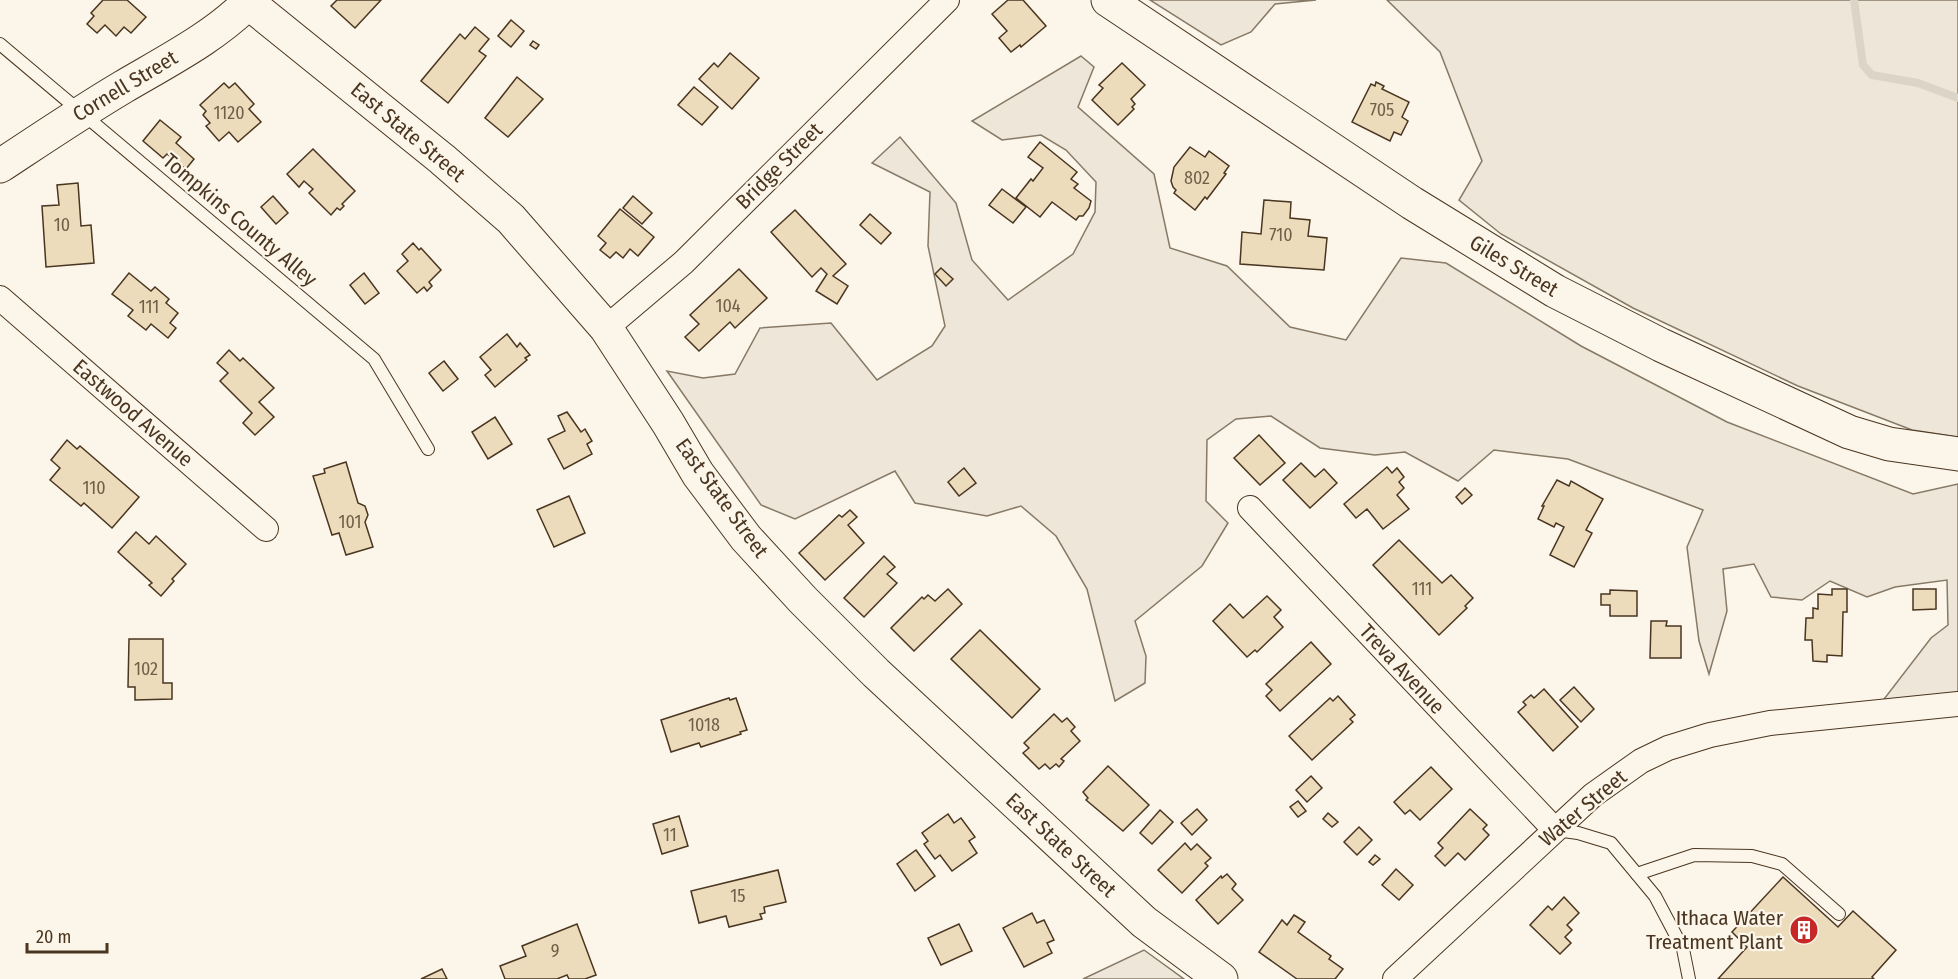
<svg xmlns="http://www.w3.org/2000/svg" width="1958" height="979" viewBox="0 0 1958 979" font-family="'Fira Sans Condensed',sans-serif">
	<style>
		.green { fill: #ede6d9; stroke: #887966; stroke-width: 1.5 }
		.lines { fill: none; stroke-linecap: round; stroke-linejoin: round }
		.stream { stroke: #dcd4c6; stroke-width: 8 }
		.building { fill: #ecdcbc; stroke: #4a3520; stroke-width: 1.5 }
		.lane-casing { stroke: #4a3520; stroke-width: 14 }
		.street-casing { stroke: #4a3520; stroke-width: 26 }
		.secondary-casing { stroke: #4a3520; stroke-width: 35 }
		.highway-casing { stroke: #4a3520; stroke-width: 35 }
		.lane { stroke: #fbf6e9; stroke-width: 12 }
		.street { stroke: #fbf6e9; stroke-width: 24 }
		.secondary { stroke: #fbf6e9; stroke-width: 33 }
		.highway { stroke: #fbf6e9; stroke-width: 33 }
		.labels { text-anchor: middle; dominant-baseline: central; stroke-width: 4.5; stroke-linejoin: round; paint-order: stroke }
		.number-label { font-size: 18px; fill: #725f47 }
		.street-label { font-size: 21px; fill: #4a3520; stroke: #fbf6e9 }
		.poi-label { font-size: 21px; fill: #4a3520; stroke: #fbf6e9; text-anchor: end }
	</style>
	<rect width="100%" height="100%" fill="#fbf6e9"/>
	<g class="green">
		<path d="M 1150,0 L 1316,0 L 1275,4 L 1251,32 L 1221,45 Z"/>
		<path d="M 1387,0 L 1958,0 L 1958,437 L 1912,430 L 1798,386 L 1633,308 L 1501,234 L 1459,200 L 1482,161 L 1440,52 Z"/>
		<path d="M 1081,56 L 1094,67 L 1078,107 L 1154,174 L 1170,248 L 1227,266 L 1290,327 L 1346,340 L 1401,258 L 1446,263 L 1581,346 L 1727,422 L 1913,494 L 1958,484 L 1958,695 L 1881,703 L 1931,638 L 1948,625 L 1947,580 L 1895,587 L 1867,597 L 1830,581 L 1802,600 L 1771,597 L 1754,564 L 1723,569 L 1727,611 L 1709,674 L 1699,641 L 1687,547 L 1703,510 L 1568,459 L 1494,450 L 1458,481 L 1405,452 L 1375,455 L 1320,448 L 1271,416 L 1236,419 L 1207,440 L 1206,501 L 1228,523 L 1202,566 L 1135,621 L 1146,656 L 1145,683 L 1115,701 L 1087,589 L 1056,536 L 1021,506 L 987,516 L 915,503 L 895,471 L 795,519 L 761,505 L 667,371 L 703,378 L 735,374 L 760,328 L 831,323 L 877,380 L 932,346 L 945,326 L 928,246 L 930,192 L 872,163 L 900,137 L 956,203 L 972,260 L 1008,300 L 1073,254 L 1095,212 L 1096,182 L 1066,150 L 1041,135 L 1002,140 L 972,121 Z"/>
		<path d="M 1144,950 L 1184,979 L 1083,979 Z"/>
	</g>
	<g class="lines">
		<path class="stream" d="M 1854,0 L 1863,65 L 1872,75 L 1918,83 L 1958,98"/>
	</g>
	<g class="building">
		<path d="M 103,0 L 127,0 L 146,17 L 131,33 L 124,27 L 116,36 L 105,25 L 97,33 L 87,24 L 94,16 L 91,13 Z"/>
		<path d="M 337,0 L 381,0 L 355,28 L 331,6 Z"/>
		<path d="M 1008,0 L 1023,0 L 1046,26 L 1021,47 L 1020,45 L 1011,52 L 999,38 L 1007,31 L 992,14 Z"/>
		<path d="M 511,20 L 524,31 L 511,47 L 498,36 Z"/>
		<path d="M 475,27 L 489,39 L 479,51 L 486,56 L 448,103 L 421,81 L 460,34 L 465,39 Z"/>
		<path d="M 533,41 L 539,45 L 536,49 L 530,45 Z"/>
		<path d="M 730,53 L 759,78 L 732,109 L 699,79 L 714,63 L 718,67 Z"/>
		<path d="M 1122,63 L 1145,85 L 1131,99 L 1135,104 L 1132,107 L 1134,109 L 1118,125 L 1092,100 L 1103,88 L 1099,85 Z"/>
		<path d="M 517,77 L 543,99 L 508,137 L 485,118 Z"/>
		<path d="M 1376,82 L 1384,86 L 1382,89 L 1409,102 L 1402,117 L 1408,121 L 1401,135 L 1394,132 L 1390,141 L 1352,122 L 1371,84 L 1375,86 Z"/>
		<path d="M 224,83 L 229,88 L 235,83 L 254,104 L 249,109 L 261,122 L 238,142 L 229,132 L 219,141 L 206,126 L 210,123 L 203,115 L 206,111 L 200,105 Z"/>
		<path d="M 694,87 L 718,107 L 702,125 L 678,105 Z"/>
		<path d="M 160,120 L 181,137 L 176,143 L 194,159 L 186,169 L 167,154 L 163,158 L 143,141 Z"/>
		<path d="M 1040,142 L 1077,172 L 1071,179 L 1078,184 L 1074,188 L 1091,201 L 1089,208 L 1083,216 L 1079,216 L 1076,220 L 1052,202 L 1040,217 L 1016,198 L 1031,179 L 1033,181 L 1043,168 L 1028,157 Z"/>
		<path d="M 1190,147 L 1205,157 L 1209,151 L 1229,166 L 1224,173 L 1226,174 L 1207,199 L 1205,197 L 1195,210 L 1174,193 L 1176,190 L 1173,187 L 1171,181 L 1174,167 Z"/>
		<path d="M 313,149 L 355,191 L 342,204 L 344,206 L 340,210 L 337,208 L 331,215 L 309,193 L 313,189 L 304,181 L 299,187 L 287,174 Z"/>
		<path d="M 78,183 L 81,226 L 91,225 L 94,263 L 46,267 L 42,206 L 59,205 L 57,185 Z"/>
		<path d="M 1002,189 L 1026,207 L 1013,223 L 989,205 Z"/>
		<path d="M 273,196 L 288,213 L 276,224 L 261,207 Z"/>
		<path d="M 633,196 L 652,213 L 642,224 L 623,208 Z"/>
		<path d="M 1264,200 L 1291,202 L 1290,218 L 1310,220 L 1308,236 L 1327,238 L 1324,270 L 1240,264 L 1242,232 L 1261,234 Z"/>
		<path d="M 620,209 L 654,237 L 638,256 L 630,249 L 623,258 L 616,252 L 610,258 L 600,250 L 606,243 L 598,236 Z"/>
		<path d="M 795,210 L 846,264 L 833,276 L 848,286 L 837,304 L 816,291 L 827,274 L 821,268 L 812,277 L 771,232 Z"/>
		<path d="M 870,214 L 891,233 L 881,244 L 860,225 Z"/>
		<path d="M 413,243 L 419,250 L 421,248 L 441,270 L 429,282 L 432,286 L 427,291 L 424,287 L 417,293 L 397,271 L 408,261 L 402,254 Z"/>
		<path d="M 941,268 L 953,279 L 946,286 L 935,274 Z"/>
		<path d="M 739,269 L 767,298 L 735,328 L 730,322 L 699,351 L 685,337 L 699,324 L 690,315 Z"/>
		<path d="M 129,273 L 151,291 L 155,287 L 169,299 L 166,303 L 178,313 L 170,323 L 176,328 L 168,338 L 151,324 L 146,330 L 128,316 L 133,310 L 112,294 Z"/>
		<path d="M 364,273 L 379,293 L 365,304 L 350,285 Z"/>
		<path d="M 507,334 L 517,347 L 520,343 L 530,355 L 525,358 L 527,360 L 495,387 L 485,375 L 491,370 L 480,357 Z"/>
		<path d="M 229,350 L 240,361 L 243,358 L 274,388 L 259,402 L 274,417 L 255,435 L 243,423 L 252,413 L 220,381 L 228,373 L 217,363 Z"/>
		<path d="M 444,361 L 458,379 L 443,391 L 429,373 Z"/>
		<path d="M 567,412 L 581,432 L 585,429 L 592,441 L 587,444 L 592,454 L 564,469 L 548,439 L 565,431 L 558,416 Z"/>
		<path d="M 495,417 L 512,444 L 488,459 L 472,432 Z"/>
		<path d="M 1259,435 L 1285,463 L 1260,485 L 1234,458 Z"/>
		<path d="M 67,440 L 77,449 L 80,446 L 139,497 L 112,528 L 84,503 L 81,506 L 50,480 L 60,468 L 51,460 Z"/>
		<path d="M 346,462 L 358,503 L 365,506 L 368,515 L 365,522 L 373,547 L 346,555 L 339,533 L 332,535 L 313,476 L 325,473 L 324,469 Z"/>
		<path d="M 1301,463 L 1315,477 L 1324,469 L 1337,483 L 1310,508 L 1283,480 Z"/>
		<path d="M 1387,467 L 1392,473 L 1397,468 L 1404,477 L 1399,482 L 1404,488 L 1397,495 L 1409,509 L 1383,529 L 1367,509 L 1356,518 L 1344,504 Z"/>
		<path d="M 964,468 L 976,483 L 959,496 L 948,482 Z"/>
		<path d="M 1557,480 L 1569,486 L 1571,481 L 1603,499 L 1586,530 L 1592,533 L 1574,567 L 1550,555 L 1564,527 L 1556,523 L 1554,527 L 1538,519 L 1544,506 L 1542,506 Z"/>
		<path d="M 1465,488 L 1472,495 L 1462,504 L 1456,497 Z"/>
		<path d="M 569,496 L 585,533 L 554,547 L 537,510 Z"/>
		<path d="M 850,510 L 857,517 L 848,525 L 864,543 L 825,580 L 799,553 L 839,515 L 842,517 Z"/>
		<path d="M 136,532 L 149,544 L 156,536 L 186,564 L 172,579 L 174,581 L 161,596 L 149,585 L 152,583 L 118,552 Z"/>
		<path d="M 1399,540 L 1442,583 L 1451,575 L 1473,598 L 1465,606 L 1467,608 L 1439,635 L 1373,565 Z"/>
		<path d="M 884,556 L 895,567 L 887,574 L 897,583 L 864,617 L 844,598 Z"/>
		<path d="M 948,589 L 962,604 L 914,651 L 891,628 L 922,597 L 924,599 L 928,595 L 935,601 Z"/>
		<path d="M 1832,589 L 1847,589 L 1847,612 L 1843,612 L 1842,656 L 1827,655 L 1827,662 L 1813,661 L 1812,640 L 1805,640 L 1806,618 L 1813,618 L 1813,608 L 1818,609 L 1818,594 L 1832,595 Z"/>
		<path d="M 1913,589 L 1936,589 L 1936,609 L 1913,610 Z"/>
		<path d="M 1610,590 L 1637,591 L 1637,616 L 1610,616 L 1610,605 L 1601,605 L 1601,594 L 1610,594 Z"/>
		<path d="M 1267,596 L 1281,610 L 1274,617 L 1283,627 L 1257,652 L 1255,650 L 1247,657 L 1213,621 L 1230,604 L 1243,618 Z"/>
		<path d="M 1651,621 L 1667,621 L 1666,626 L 1681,626 L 1681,658 L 1650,658 Z"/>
		<path d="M 980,630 L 1040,689 L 1012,718 L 951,659 Z"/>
		<path d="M 129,639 L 163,639 L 163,683 L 172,683 L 172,699 L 135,700 L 135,687 L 128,687 Z"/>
		<path d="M 1311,642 L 1331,664 L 1280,711 L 1266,696 L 1272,690 L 1266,684 Z"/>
		<path d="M 1574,687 L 1594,709 L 1581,722 L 1560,700 Z"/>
		<path d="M 1544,689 L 1578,727 L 1553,751 L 1518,712 L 1526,705 L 1523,702 L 1531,695 L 1534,698 Z"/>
		<path d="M 1338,696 L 1355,715 L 1350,719 L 1353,722 L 1312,760 L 1289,736 L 1330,698 L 1333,701 Z"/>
		<path d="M 729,698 L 730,700 L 736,698 L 747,730 L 740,732 L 741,734 L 701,747 L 699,743 L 671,752 L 661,720 Z"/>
		<path d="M 1054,714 L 1062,722 L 1067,718 L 1075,727 L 1071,731 L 1080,741 L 1061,759 L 1064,761 L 1059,767 L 1056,764 L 1050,769 L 1045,764 L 1039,769 L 1023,753 L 1029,748 L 1024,743 Z"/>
		<path d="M 1108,766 L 1149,805 L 1123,831 L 1086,800 L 1088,798 L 1083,792 Z"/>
		<path d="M 1431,767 L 1452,789 L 1420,820 L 1410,810 L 1405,814 L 1394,802 Z"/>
		<path d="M 1311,776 L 1322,788 L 1307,802 L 1296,790 Z"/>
		<path d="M 1298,801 L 1306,811 L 1298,817 L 1290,807 Z"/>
		<path d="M 1197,809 L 1207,820 L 1192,835 L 1181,823 Z"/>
		<path d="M 1470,809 L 1487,825 L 1483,829 L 1489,835 L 1465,860 L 1458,853 L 1445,866 L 1435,856 L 1443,848 L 1438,843 Z"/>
		<path d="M 1160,810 L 1173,822 L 1152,844 L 1140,833 Z"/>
		<path d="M 1328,813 L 1338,822 L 1332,827 L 1323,819 Z"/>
		<path d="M 948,814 L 954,823 L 961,818 L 975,837 L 969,841 L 977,853 L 952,871 L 940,855 L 935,859 L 924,844 L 928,841 L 922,833 Z"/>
		<path d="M 679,816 L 688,846 L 662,854 L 653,824 Z"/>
		<path d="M 1359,827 L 1372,840 L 1357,855 L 1344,842 Z"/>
		<path d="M 1185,843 L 1191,850 L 1197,844 L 1211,858 L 1205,863 L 1208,866 L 1182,893 L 1158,870 Z"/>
		<path d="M 916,850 L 935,876 L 915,891 L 897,864 Z"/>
		<path d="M 1375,855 L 1380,859 L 1373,865 L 1369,862 Z"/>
		<path d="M 1396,869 L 1413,885 L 1399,900 L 1382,885 Z"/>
		<path d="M 778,870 L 786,902 L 764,907 L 765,913 L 760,914 L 762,919 L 729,927 L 726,916 L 699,923 L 691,891 Z"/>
		<path d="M 1227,874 L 1236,884 L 1232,889 L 1243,900 L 1218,924 L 1196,900 L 1221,876 L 1222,878 Z"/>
		<path d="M 1783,877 L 1838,927 L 1853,911 L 1896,950 L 1872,977 L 1874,979 L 1718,979 L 1747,947 L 1732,932 Z"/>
		<path d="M 1564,897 L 1579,913 L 1567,925 L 1572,930 L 1565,937 L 1571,943 L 1560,954 L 1530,925 L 1548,906 L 1552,910 Z"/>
		<path d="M 1032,913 L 1037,923 L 1044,920 L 1054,940 L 1047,943 L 1052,953 L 1024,967 L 1003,928 Z"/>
		<path d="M 1294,915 L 1305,922 L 1298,932 L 1331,956 L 1329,959 L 1343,969 L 1335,979 L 1297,979 L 1259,952 L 1282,920 L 1287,925 Z"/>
		<path d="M 577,924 L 596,975 L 585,979 L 569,979 L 567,975 L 557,979 L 505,979 L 500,966 L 526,956 L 522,946 Z"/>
		<path d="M 959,924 L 972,951 L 941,965 L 928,938 Z"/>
		<path d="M 442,969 L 447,979 L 421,979 Z"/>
	</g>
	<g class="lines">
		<g class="lane-casing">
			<g id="lane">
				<path d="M 0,44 L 374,359 L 428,449"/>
				<path d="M 1556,830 L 1578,833 L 1611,843 L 1655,896 L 1683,949 L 1689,979"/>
				<path d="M 1637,874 L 1694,855 L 1752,856 L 1782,864 L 1839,914"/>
			</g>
		</g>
		<g class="street-casing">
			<g id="street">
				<path d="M 0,298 L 266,529"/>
				<path d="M 606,328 L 684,262 L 947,0"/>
				<path d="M 1250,508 L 1554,829"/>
				<path d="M 1395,979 L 1593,795 L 1641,761 L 1668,748 L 1710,735 L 1770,723 L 1958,704"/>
			</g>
		</g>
		<g class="secondary-casing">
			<g id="secondary">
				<path d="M 1108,0 L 1412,203 L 1555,291 L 1661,345 L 1849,432 L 1889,444 L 1958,454"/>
				<path d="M 0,166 C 41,139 81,112 123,87 C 167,61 215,37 251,0"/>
			</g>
		</g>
		<g class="highway-casing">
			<path id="highway" d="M 245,0 L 442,159 L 511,219 L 606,328 L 668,423 L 698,474 L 746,538 L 803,600 L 876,673 L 1144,922 L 1221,979"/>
		</g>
		<use href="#lane" class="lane"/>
		<use href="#street" class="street"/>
		<use href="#secondary" class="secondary"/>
		<use href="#highway" class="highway"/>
	</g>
	<defs>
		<g id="building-disc" transform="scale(1.5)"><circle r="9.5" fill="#c62828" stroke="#fbf6e9"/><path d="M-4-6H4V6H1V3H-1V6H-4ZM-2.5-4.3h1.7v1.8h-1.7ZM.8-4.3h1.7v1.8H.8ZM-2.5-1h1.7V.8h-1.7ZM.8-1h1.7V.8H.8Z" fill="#fff"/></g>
	</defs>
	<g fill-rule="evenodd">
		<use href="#building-disc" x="1804" y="930"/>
	</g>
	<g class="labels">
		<g class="number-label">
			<text x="1382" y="110">705</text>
			<text x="229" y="113">1120</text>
			<text x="1197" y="178">802</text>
			<text x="62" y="225">10</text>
			<text x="1281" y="235">710</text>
			<text x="728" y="306">104</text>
			<text x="149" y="307">111</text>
			<text x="94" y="488">110</text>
			<text x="350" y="522">101</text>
			<text x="1422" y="589">111</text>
			<text x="146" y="669">102</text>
			<text x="704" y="725">1018</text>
			<text x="670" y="835">11</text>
			<text x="738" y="896">15</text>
			<text x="555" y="951">9</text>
		</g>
		<g class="street-label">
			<text transform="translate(125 86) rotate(-31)">Cornell Street</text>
			<text transform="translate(408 132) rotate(40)">East State Street</text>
			<text transform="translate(779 166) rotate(-45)">Bridge Street</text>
			<text transform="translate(240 220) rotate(40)">Tompkins County Alley</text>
			<text transform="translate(1514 266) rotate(31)">Giles Street</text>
			<text transform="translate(133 413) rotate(41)">Eastwood Avenue</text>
			<text transform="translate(722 498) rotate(54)">East State Street</text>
			<text transform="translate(1402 669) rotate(47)">Treva Avenue</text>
			<text transform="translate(1583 808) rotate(-40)">Water Street</text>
			<text transform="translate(1061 845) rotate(43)">East State Street</text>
		</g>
		<g class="poi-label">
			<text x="1783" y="918">Ithaca Water<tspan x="1783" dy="24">Treatment Plant</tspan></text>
		</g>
	</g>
	<path d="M27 943v9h80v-9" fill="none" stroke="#4a3520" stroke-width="3"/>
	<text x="36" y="943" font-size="18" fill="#4a3520" stroke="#fbf6e9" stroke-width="4.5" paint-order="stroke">20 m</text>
</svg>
